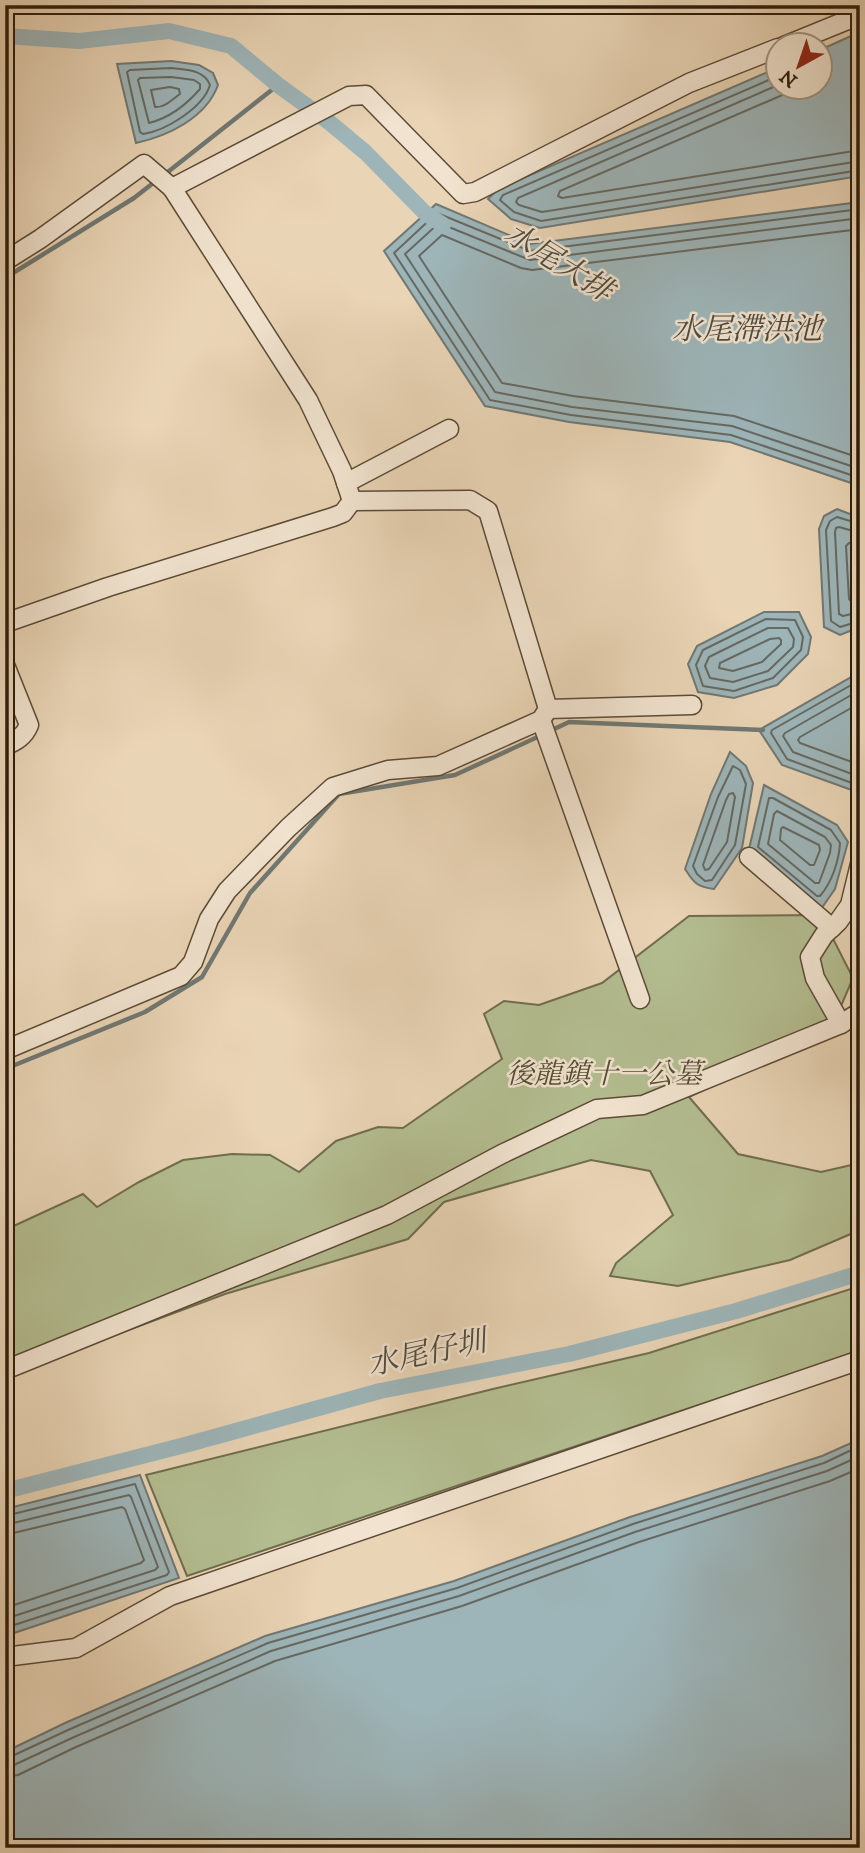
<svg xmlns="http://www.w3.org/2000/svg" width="865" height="1853" viewBox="0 0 865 1853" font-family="'IM FELL DW Pica','Noto Serif TC',serif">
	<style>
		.green { fill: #b3bd90; stroke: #706d4e; stroke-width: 2 }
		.water { fill: #9db5b9; stroke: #707873; stroke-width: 2 }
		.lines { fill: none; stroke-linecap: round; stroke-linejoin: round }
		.shore { stroke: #656962; stroke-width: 2 }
		.stream { stroke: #707873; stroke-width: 4.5 }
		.canal { stroke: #9db5b9; stroke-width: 16 }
		.building { fill: #daa28d; stroke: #2d1d0b; stroke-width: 2; filter: url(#shadow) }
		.minor-casing { stroke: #5c4b36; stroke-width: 21 }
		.minor { stroke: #f1e3cf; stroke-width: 18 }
		.labels { text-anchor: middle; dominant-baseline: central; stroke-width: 5; stroke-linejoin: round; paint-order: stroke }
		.park-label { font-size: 28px; font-style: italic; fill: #554d33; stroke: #f1e3cf }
		.water-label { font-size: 30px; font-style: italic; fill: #4f4b3f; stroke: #f1e3cf }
	</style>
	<defs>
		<filter id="shadow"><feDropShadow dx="3" dy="5" stdDeviation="0" flood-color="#0004"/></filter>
	</defs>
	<rect width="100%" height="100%" fill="#e9d4b5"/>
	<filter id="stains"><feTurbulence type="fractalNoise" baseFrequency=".00286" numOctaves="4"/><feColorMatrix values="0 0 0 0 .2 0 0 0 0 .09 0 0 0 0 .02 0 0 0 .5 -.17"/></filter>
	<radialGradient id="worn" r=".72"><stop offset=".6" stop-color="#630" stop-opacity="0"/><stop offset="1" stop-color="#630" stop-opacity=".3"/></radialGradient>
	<g class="green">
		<path d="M 821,915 L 853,978 L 832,1027 L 689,1097 L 738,1154 L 821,1172 L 860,1163 L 860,1230 L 790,1260 L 678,1286 L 610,1276 L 616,1263 L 673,1215 L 650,1171 L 591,1160 L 444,1202 L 408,1239 L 225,1294 L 5,1376 L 5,1230 L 83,1194 L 97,1207 L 139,1182 L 183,1160 L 232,1154 L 270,1155 L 299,1172 L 336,1141 L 378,1127 L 403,1128 L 502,1059 L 484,1014 L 504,1001 L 539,1005 L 602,983 L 689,916 Z"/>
		<path d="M 860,1286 L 860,1351 L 187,1576 L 146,1475 L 493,1389 L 649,1353 Z"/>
	</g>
	<g class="water">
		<path d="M 860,34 L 860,176 L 540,228 L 511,219 L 488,199 L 498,189 L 777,68 L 778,88 L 820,88 L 820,50 L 851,36 Z"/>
		<path d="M 171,61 L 199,65 L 213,73 L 218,85 C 206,118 168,136 136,143 L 117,64 Z"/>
		<path d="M 860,202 L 860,486 L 730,442 L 569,422 L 485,406 L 384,251 L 436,204 L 530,244 Z"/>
		<path d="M 837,509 L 860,518 L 860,627 L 840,635 L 824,627 L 819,529 L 824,516 Z"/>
		<path d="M 764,612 L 799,612 L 811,637 L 808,654 L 777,685 L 734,698 L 698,692 L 688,664 L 697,646 Z"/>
		<path d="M 860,672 L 860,793 L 782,765 L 759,730 Z"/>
		<path d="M 730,752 L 746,766 L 753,783 L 742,848 L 714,889 C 697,887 694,883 685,869 L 711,794 Z"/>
		<path d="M 764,785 L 837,825 L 848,842 L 835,889 L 821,909 L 749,849 Z"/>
		<path d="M 860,1439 L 860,1848 L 5,1848 L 5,1752 L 65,1723 L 265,1636 L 454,1581 L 630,1517 L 822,1456 Z"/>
		<path d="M 140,1475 L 179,1578 L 5,1636 L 5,1509 Z"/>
	</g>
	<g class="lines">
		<g class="shore">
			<path d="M 171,68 C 185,70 204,69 210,85 C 203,108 165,131 143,134 L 140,132 L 127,72 L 130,70 Z"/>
			<path d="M 778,76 L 503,195 L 500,200 L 514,212 L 541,221 L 860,170"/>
			<path d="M 171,77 L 194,80 L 200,84 L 200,89 C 187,104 169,118 149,123 L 138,80 L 140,78 Z"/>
			<path d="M 778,85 L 518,198 L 516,202 L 519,205 L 542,212 L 860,161"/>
			<path d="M 170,87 L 179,89 L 180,94 C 173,99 164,108 155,107 L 151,90 Z"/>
			<path d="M 795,88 L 787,93 L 560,191 L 558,196 L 562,198 L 860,150"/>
			<path d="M 860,209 L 530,251 L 437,213 L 394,253 L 490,400 L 571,415 L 731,435 L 860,478"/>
			<path d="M 860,218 L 530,260 L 439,223 L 405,254 L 495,392 L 572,407 L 732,426 L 860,469"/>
			<path d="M 860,229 L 532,270 L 521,268 L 442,235 L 419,256 L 502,383 L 573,396 L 734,416 L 860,458"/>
			<path d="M 860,524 L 837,517 L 830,521 L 826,530 L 831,621 L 840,627 L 860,621"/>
			<path d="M 860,533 L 839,527 L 836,528 L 835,532 L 839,614 L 843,616 L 860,612"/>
			<path d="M 860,544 L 849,543 L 846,546 L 849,599 L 852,602 L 860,601"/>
			<path d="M 766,619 L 795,620 L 803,637 L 801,650 L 773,678 L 734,691 L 703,686 L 696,665 L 703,650 Z"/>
			<path d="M 768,628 L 788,628 L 794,639 L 793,647 L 768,671 L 733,682 L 710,678 L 705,666 L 709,657 Z"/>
			<path d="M 779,638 L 781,640 L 781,644 L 762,662 L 733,671 L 719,668 L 720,663 L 770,639 Z"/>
			<path d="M 860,680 L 772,730 L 771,733 L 787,759 L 860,786"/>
			<path d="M 860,690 L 785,733 L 783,736 L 793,752 L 860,777"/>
			<path d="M 860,703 L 800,737 L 798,740 L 800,743 L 860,765"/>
			<path d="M 733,766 L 740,770 L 746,784 L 735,845 L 712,880 L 705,881 L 697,874 L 693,866 L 718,797 Z"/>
			<path d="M 733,793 L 735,797 L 727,842 L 709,869 L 705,870 L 703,865 L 726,800 L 729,794 Z"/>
			<path d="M 769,798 L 773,798 L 831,830 L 840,843 C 839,861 832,882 820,896 L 817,896 L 758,847 Z"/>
			<path d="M 777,811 L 825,837 L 831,845 L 830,853 L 819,883 L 815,883 L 768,844 L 774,814 Z"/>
			<path d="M 783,827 L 819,845 L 820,850 L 814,865 L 810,865 L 780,840 L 781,829 Z"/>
			<path d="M 5,1516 L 135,1484 L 169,1572 L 167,1575 L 5,1628"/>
			<path d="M 5,1525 L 129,1495 L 131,1497 L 158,1567 L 155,1570 L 5,1619"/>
			<path d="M 5,1535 L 122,1507 L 125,1509 L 144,1560 L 141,1563 L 5,1608"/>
			<path d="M 5,1757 L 10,1757 L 68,1730 L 268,1643 L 457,1588 L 633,1524 L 824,1463 L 860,1446"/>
			<path d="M 5,1766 L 14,1765 L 72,1738 L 271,1651 L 459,1596 L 635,1532 L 827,1471 L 860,1456"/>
			<path d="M 5,1777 L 18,1775 L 76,1747 L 275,1661 L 462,1606 L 639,1542 L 830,1481 L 860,1468"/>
		</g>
		<g class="stream">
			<path d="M 164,175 L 278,85"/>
			<path d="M 5,278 L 134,198 L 157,180"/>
			<path d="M 550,731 L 569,722 L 763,730"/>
			<path d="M 5,1069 L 145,1012 L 202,977 L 250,893 L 339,794 L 455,775 L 542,735"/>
		</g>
		<g class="canal">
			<path d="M 5,36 L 79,41 L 169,31 L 231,46 L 278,85 L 329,122 L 365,152 L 425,213 L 443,225"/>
			<path d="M 5,1491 L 185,1445 L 380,1391 L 569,1354 L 736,1311 L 860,1273"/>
		</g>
	</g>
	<path class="building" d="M 5,695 L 13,712 L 5,715 Z"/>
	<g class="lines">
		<g class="minor-casing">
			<g id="minor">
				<path d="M 784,46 L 860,15"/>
				<path d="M 5,261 L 40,239 L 144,164 L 172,188"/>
				<path d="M 346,483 L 449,429"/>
				<path d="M 5,623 L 108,587 L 333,517 L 343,513 L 352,501"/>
				<path d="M 5,665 L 29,725 C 24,737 16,741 5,746"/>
				<path d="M 548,709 L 692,705"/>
				<path d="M 541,720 L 640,999"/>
				<path d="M 749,857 L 832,928"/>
				<path d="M 841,1024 L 815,978 L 810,957 L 824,935 L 838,922 L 850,905 L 860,864"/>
				<path d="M 5,1050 L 181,976 L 193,962 L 209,919 L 227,891 L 288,828 L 333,787 L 388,770 L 438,766 L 541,720 L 548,709 L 488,511 L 470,500 L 352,501 L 342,471 L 308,400 L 172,188 L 349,96 L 366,95 L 463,194 L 475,192 L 689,83 L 778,48"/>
				<path d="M 5,1370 L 387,1215 L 502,1154 L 597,1109 L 643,1105 L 841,1024 L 860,1012"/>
				<path d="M 5,1657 L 76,1648 L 170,1596 L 860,1360"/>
			</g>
		</g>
		<use href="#minor" class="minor"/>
	</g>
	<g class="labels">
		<g class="park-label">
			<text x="604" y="1074">後龍鎮十一公墓</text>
		</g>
		<g class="water-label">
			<text transform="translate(558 263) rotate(32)">水尾大排</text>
			<text x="747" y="330">水尾滯洪池</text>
			<text transform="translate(427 1354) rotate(-12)">水尾仔圳</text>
		</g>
	</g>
	<rect width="865" height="1853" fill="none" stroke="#e9d4b5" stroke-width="28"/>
	<rect x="7" y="7" width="851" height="1839" fill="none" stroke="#2d1d0b" stroke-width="3.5"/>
	<rect x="14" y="14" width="837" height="1825" fill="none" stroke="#2d1d0b" stroke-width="2"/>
	<g transform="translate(799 66) rotate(220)"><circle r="33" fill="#f1e3cf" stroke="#a39481" stroke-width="2"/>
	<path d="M0-5L12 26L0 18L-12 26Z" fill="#8f2418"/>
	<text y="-10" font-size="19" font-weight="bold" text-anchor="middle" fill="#2d1d0b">N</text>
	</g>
	<rect width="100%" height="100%" filter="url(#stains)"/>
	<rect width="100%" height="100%" fill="url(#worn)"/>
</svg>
